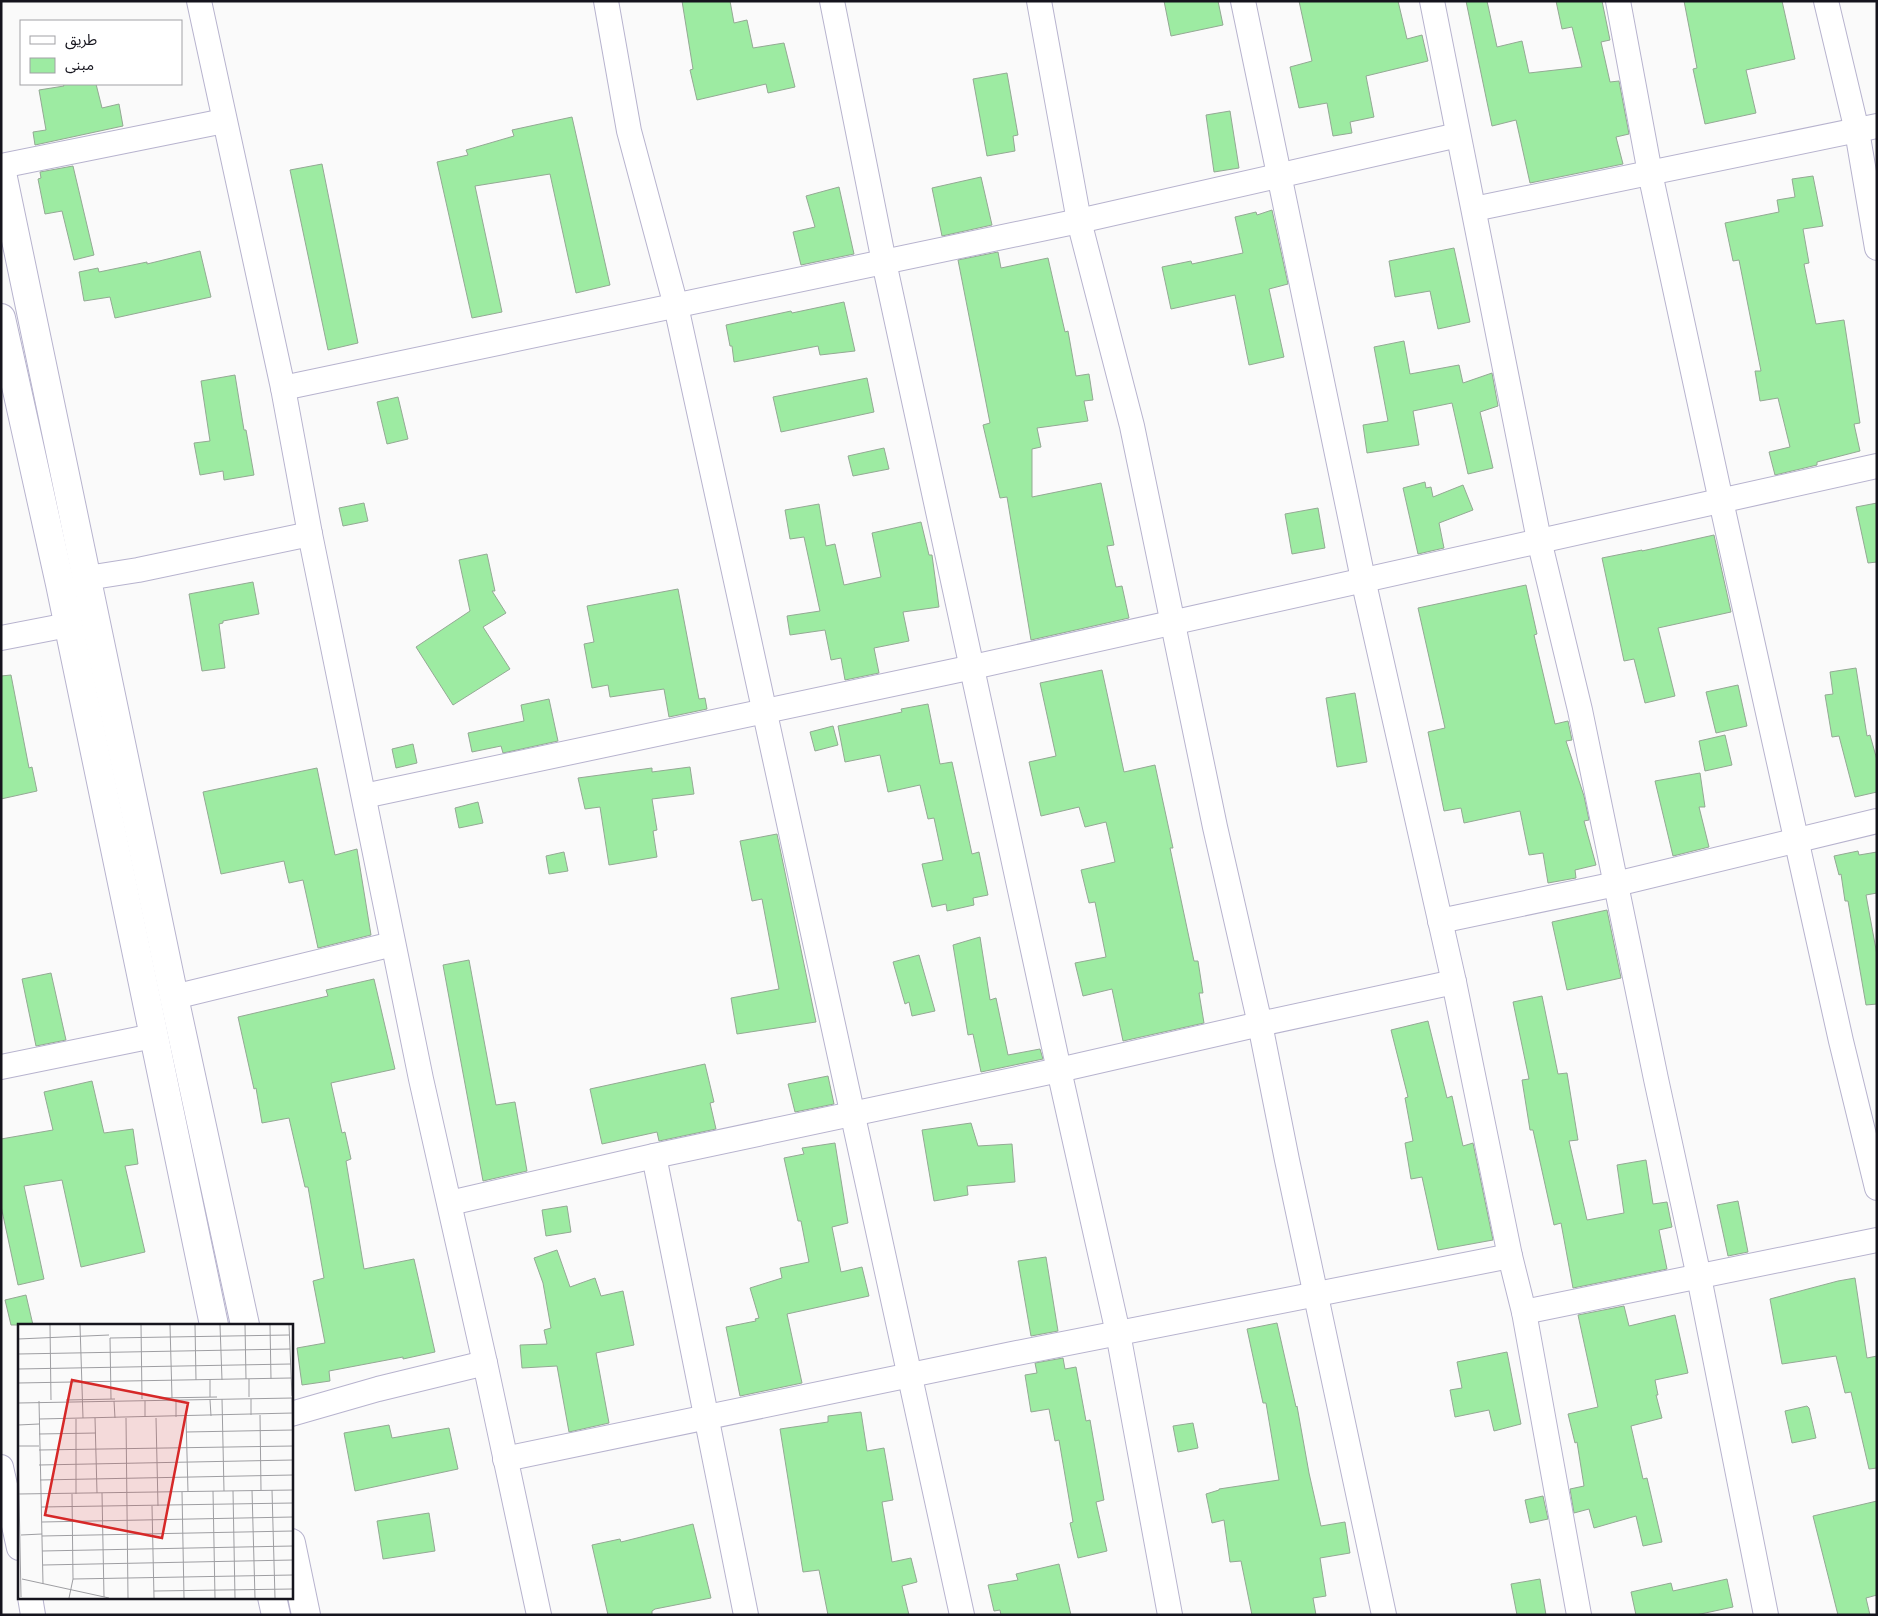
<svg xmlns="http://www.w3.org/2000/svg" width="1878" height="1616" viewBox="0 0 1878 1616" font-family="Karla,'Noto Sans Arabic',sans-serif">
	<style>
		.building { fill: #9deba2; stroke: #94a994 }
		.lines { fill: none; stroke-linecap: round; stroke-linejoin: round }
		.minor-casing { stroke: #b7b3ce; stroke-width: 26 }
		.tertiary-casing { stroke: #b7b3ce; stroke-width: 30 }
		.minor { stroke: #fff; stroke-width: 24 }
		.tertiary { stroke: #fff; stroke-width: 28 }
		.inset-road { fill: none; stroke: #9e9ea2; stroke-width: 1 }
		.view { fill: #d62828; fill-opacity: 0.15; stroke: #d62828; stroke-width: 2.5 }
		.inset-edge { fill: none; stroke: #15141d; stroke-width: 2.5 }
	</style>
	<rect width="100%" height="100%" fill="#fafafa"/>
	<g class="building">
		<path d="M 682,1 L 730,1 L 734,23 L 747,20 L 753,48 L 784,43 L 795,87 L 768,93 L 766,84 L 697,100 L 690,70 L 693,69 Z"/>
		<path d="M 1164,1 L 1218,1 L 1223,25 L 1171,36 Z"/>
		<path d="M 1299,1 L 1398,1 L 1407,39 L 1422,35 L 1428,61 L 1366,76 L 1374,117 L 1350,122 L 1352,133 L 1333,136 L 1327,103 L 1299,108 L 1290,67 L 1312,61 Z"/>
		<path d="M 1466,1 L 1487,1 L 1497,47 L 1522,41 L 1529,73 L 1582,67 L 1572,27 L 1562,29 L 1556,1 L 1602,1 L 1610,40 L 1601,42 L 1610,82 L 1619,81 L 1629,134 L 1616,137 L 1623,164 L 1530,183 L 1516,120 L 1492,126 Z"/>
		<path d="M 1684,1 L 1782,1 L 1795,59 L 1746,70 L 1756,113 L 1705,124 L 1693,69 L 1697,68 Z"/>
		<path d="M 1007,73 L 1018,135 L 1013,136 L 1015,151 L 987,156 L 973,79 Z"/>
		<path d="M 63,84 L 96,84 L 102,108 L 119,104 L 123,126 L 35,145 L 33,132 L 46,130 L 39,90 L 64,86 Z"/>
		<path d="M 1230,111 L 1239,168 L 1214,172 L 1206,115 Z"/>
		<path d="M 572,117 L 610,285 L 576,293 L 550,174 L 475,186 L 502,312 L 472,318 L 437,162 L 468,155 L 466,150 L 514,136 L 512,130 Z"/>
		<path d="M 322,164 L 358,343 L 328,350 L 290,170 Z"/>
		<path d="M 73,166 L 94,255 L 74,260 L 62,211 L 45,214 L 38,179 L 41,178 L 40,172 Z"/>
		<path d="M 1813,176 L 1823,226 L 1803,229 L 1809,263 L 1804,264 L 1816,324 L 1844,320 L 1860,423 L 1854,424 L 1860,451 L 1817,462 L 1817,465 L 1775,475 L 1769,452 L 1790,447 L 1778,398 L 1760,401 L 1755,371 L 1761,371 L 1739,260 L 1733,261 L 1725,223 L 1779,212 L 1777,200 L 1795,197 L 1792,179 Z"/>
		<path d="M 981,177 L 992,225 L 942,236 L 932,188 Z"/>
		<path d="M 839,187 L 854,254 L 801,265 L 793,232 L 815,227 L 806,196 Z"/>
		<path d="M 1272,210 L 1288,284 L 1269,289 L 1284,357 L 1249,365 L 1235,295 L 1171,309 L 1162,267 L 1191,261 L 1192,264 L 1243,253 L 1235,217 L 1256,212 L 1257,215 Z"/>
		<path d="M 1454,248 L 1470,322 L 1438,329 L 1430,291 L 1395,297 L 1389,261 Z"/>
		<path d="M 200,251 L 211,297 L 115,318 L 110,297 L 84,301 L 79,272 L 98,268 L 99,272 L 147,262 L 147,264 Z"/>
		<path d="M 998,252 L 1001,268 L 1048,258 L 1065,332 L 1068,331 L 1076,376 L 1089,374 L 1093,400 L 1084,401 L 1088,421 L 1037,428 L 1041,447 L 1032,449 L 1032,497 L 1101,483 L 1114,545 L 1107,546 L 1116,587 L 1122,586 L 1129,618 L 1031,640 L 1007,497 L 1000,498 L 983,425 L 990,423 L 958,260 Z"/>
		<path d="M 844,302 L 855,351 L 820,355 L 818,346 L 734,362 L 732,346 L 730,346 L 726,325 L 791,311 L 792,313 Z"/>
		<path d="M 1404,341 L 1410,374 L 1459,365 L 1463,383 L 1492,373 L 1498,406 L 1480,412 L 1493,468 L 1468,474 L 1452,403 L 1413,411 L 1419,445 L 1367,453 L 1363,425 L 1388,421 L 1374,347 Z"/>
		<path d="M 235,375 L 244,430 L 246,430 L 254,475 L 224,480 L 223,471 L 200,475 L 194,443 L 210,441 L 201,381 Z"/>
		<path d="M 867,378 L 874,412 L 781,432 L 773,397 Z"/>
		<path d="M 398,397 L 408,439 L 387,444 L 377,402 Z"/>
		<path d="M 884,448 L 889,469 L 853,476 L 848,456 Z"/>
		<path d="M 1425,482 L 1426,488 L 1431,487 L 1433,497 L 1463,485 L 1473,510 L 1439,523 L 1444,548 L 1418,554 L 1403,488 Z"/>
		<path d="M 364,503 L 368,521 L 343,526 L 339,508 Z"/>
		<path d="M 1877,503 L 1877,562 L 1868,563 L 1856,507 Z"/>
		<path d="M 819,504 L 826,546 L 835,544 L 844,585 L 881,577 L 872,533 L 921,522 L 929,555 L 932,555 L 939,607 L 903,612 L 909,641 L 874,648 L 879,673 L 845,680 L 841,658 L 831,660 L 825,630 L 790,635 L 787,616 L 820,611 L 804,537 L 790,539 L 785,510 Z"/>
		<path d="M 1318,508 L 1325,548 L 1292,554 L 1285,514 Z"/>
		<path d="M 1714,535 L 1731,612 L 1658,628 L 1675,696 L 1645,703 L 1634,659 L 1624,661 L 1602,558 L 1642,550 L 1642,551 Z"/>
		<path d="M 487,554 L 495,591 L 492,591 L 506,613 L 483,627 L 510,669 L 453,705 L 416,647 L 470,611 L 459,560 Z"/>
		<path d="M 253,582 L 259,614 L 223,621 L 223,623 L 219,624 L 225,668 L 202,671 L 189,594 Z"/>
		<path d="M 1526,585 L 1537,634 L 1534,635 L 1555,724 L 1568,721 L 1572,740 L 1566,741 L 1584,796 L 1589,820 L 1584,821 L 1596,865 L 1575,870 L 1576,878 L 1548,883 L 1543,853 L 1529,855 L 1520,811 L 1464,823 L 1461,808 L 1444,811 L 1428,732 L 1445,728 L 1418,608 Z"/>
		<path d="M 678,589 L 699,699 L 705,698 L 707,709 L 669,717 L 664,689 L 610,697 L 608,685 L 592,688 L 584,644 L 594,642 L 587,606 Z"/>
		<path d="M 1856,668 L 1867,736 L 1870,735 L 1877,760 L 1877,792 L 1855,797 L 1839,736 L 1832,737 L 1825,695 L 1833,694 L 1830,672 Z"/>
		<path d="M 1102,670 L 1124,772 L 1155,765 L 1173,848 L 1170,848 L 1194,961 L 1198,961 L 1203,993 L 1199,993 L 1204,1023 L 1123,1041 L 1112,989 L 1083,996 L 1075,963 L 1106,957 L 1095,902 L 1089,903 L 1081,870 L 1115,862 L 1106,822 L 1085,827 L 1079,807 L 1041,816 L 1029,762 L 1056,756 L 1040,683 Z"/>
		<path d="M 11,675 L 29,768 L 32,767 L 37,791 L 1,799 L 1,676 Z"/>
		<path d="M 1738,685 L 1747,726 L 1716,733 L 1706,692 Z"/>
		<path d="M 1355,693 L 1367,762 L 1337,767 L 1326,698 Z"/>
		<path d="M 549,699 L 558,741 L 503,753 L 501,746 L 472,752 L 468,733 L 524,721 L 521,705 Z"/>
		<path d="M 928,704 L 940,764 L 952,762 L 972,854 L 979,852 L 988,895 L 973,898 L 974,905 L 947,911 L 946,904 L 932,907 L 922,864 L 943,860 L 934,818 L 928,819 L 920,785 L 888,792 L 880,755 L 845,762 L 838,726 L 902,712 L 901,709 Z"/>
		<path d="M 833,726 L 838,745 L 815,751 L 810,732 Z"/>
		<path d="M 1725,735 L 1732,765 L 1705,771 L 1699,741 Z"/>
		<path d="M 413,744 L 417,763 L 396,768 L 392,749 Z"/>
		<path d="M 690,767 L 694,794 L 652,799 L 657,830 L 653,831 L 657,857 L 609,865 L 600,807 L 585,809 L 578,778 L 652,768 L 652,772 Z"/>
		<path d="M 317,768 L 335,855 L 357,849 L 371,935 L 318,948 L 303,880 L 289,883 L 284,861 L 221,874 L 203,792 Z"/>
		<path d="M 1700,773 L 1705,807 L 1699,807 L 1709,847 L 1673,856 L 1655,781 Z"/>
		<path d="M 478,802 L 483,823 L 459,828 L 455,808 Z"/>
		<path d="M 777,834 L 816,1022 L 737,1034 L 731,998 L 779,989 L 762,899 L 752,901 L 740,841 Z"/>
		<path d="M 1858,851 L 1859,855 L 1877,852 L 1877,893 L 1866,895 L 1877,955 L 1877,1004 L 1866,1005 L 1848,901 L 1845,901 L 1841,874 L 1839,875 L 1834,856 Z"/>
		<path d="M 564,852 L 568,871 L 549,874 L 546,856 Z"/>
		<path d="M 1607,910 L 1621,978 L 1567,990 L 1552,922 Z"/>
		<path d="M 980,937 L 990,1000 L 996,998 L 1008,1055 L 1040,1049 L 1043,1059 L 981,1072 L 973,1034 L 968,1035 L 953,945 Z"/>
		<path d="M 919,955 L 935,1011 L 912,1016 L 909,1002 L 905,1004 L 893,962 Z"/>
		<path d="M 469,960 L 496,1105 L 515,1102 L 527,1171 L 483,1181 L 443,965 Z"/>
		<path d="M 51,973 L 66,1040 L 36,1046 L 22,979 Z"/>
		<path d="M 374,979 L 395,1069 L 331,1083 L 342,1133 L 345,1132 L 351,1159 L 346,1161 L 364,1269 L 414,1259 L 435,1352 L 403,1359 L 403,1357 L 329,1371 L 330,1381 L 302,1385 L 297,1348 L 325,1343 L 313,1281 L 324,1278 L 308,1187 L 305,1187 L 289,1118 L 262,1123 L 256,1088 L 254,1089 L 238,1017 L 328,996 L 326,990 Z"/>
		<path d="M 1542,996 L 1558,1074 L 1567,1073 L 1578,1140 L 1569,1141 L 1587,1220 L 1624,1213 L 1617,1165 L 1646,1160 L 1653,1204 L 1667,1202 L 1672,1227 L 1659,1230 L 1667,1269 L 1573,1288 L 1561,1223 L 1554,1225 L 1533,1130 L 1530,1130 L 1522,1080 L 1529,1079 L 1513,1002 Z"/>
		<path d="M 1428,1021 L 1447,1098 L 1452,1096 L 1463,1146 L 1473,1143 L 1493,1240 L 1438,1250 L 1422,1177 L 1411,1179 L 1405,1143 L 1413,1141 L 1405,1098 L 1408,1097 L 1391,1030 Z"/>
		<path d="M 705,1064 L 714,1102 L 710,1103 L 716,1129 L 659,1141 L 657,1132 L 602,1144 L 590,1089 Z"/>
		<path d="M 828,1076 L 834,1104 L 795,1112 L 788,1084 Z"/>
		<path d="M 92,1081 L 104,1133 L 133,1129 L 138,1164 L 125,1166 L 145,1252 L 81,1267 L 62,1180 L 24,1186 L 44,1279 L 18,1285 L 1,1206 L 1,1139 L 53,1130 L 44,1092 Z"/>
		<path d="M 971,1123 L 978,1146 L 1012,1144 L 1015,1182 L 967,1186 L 968,1195 L 934,1201 L 922,1130 Z"/>
		<path d="M 835,1143 L 848,1223 L 832,1227 L 841,1272 L 862,1267 L 869,1296 L 787,1314 L 802,1383 L 740,1396 L 726,1327 L 756,1321 L 755,1319 L 759,1318 L 750,1288 L 782,1278 L 780,1268 L 809,1262 L 801,1221 L 798,1221 L 784,1158 L 804,1154 L 802,1148 Z"/>
		<path d="M 1738,1201 L 1748,1252 L 1728,1256 L 1717,1205 Z"/>
		<path d="M 567,1206 L 571,1232 L 546,1236 L 542,1210 Z"/>
		<path d="M 557,1250 L 570,1287 L 595,1278 L 601,1296 L 623,1291 L 634,1345 L 596,1353 L 609,1423 L 569,1432 L 557,1366 L 522,1368 L 520,1345 L 547,1344 L 544,1330 L 551,1328 L 543,1283 L 534,1258 Z"/>
		<path d="M 1046,1257 L 1058,1331 L 1031,1336 L 1018,1261 Z"/>
		<path d="M 1855,1278 L 1867,1358 L 1877,1356 L 1877,1468 L 1869,1469 L 1851,1392 L 1845,1393 L 1836,1356 L 1782,1364 L 1770,1299 L 1838,1281 Z"/>
		<path d="M 26,1295 L 33,1325 L 11,1325 L 5,1300 Z"/>
		<path d="M 1624,1306 L 1629,1326 L 1675,1315 L 1688,1373 L 1655,1380 L 1658,1395 L 1656,1395 L 1662,1418 L 1631,1426 L 1643,1479 L 1647,1478 L 1662,1542 L 1643,1546 L 1636,1516 L 1594,1528 L 1589,1509 L 1574,1513 L 1570,1489 L 1584,1486 L 1577,1442 L 1575,1443 L 1568,1414 L 1598,1407 L 1578,1315 Z"/>
		<path d="M 1277,1323 L 1296,1407 L 1297,1406 L 1309,1473 L 1321,1526 L 1345,1522 L 1350,1553 L 1320,1558 L 1326,1596 L 1313,1598 L 1316,1615 L 1252,1615 L 1241,1561 L 1230,1562 L 1224,1520 L 1212,1523 L 1206,1494 L 1219,1490 L 1219,1489 L 1279,1480 L 1266,1403 L 1263,1403 L 1247,1329 Z"/>
		<path d="M 1507,1352 L 1521,1424 L 1494,1431 L 1489,1410 L 1455,1417 L 1450,1390 L 1462,1388 L 1457,1362 Z"/>
		<path d="M 1063,1358 L 1065,1369 L 1076,1367 L 1086,1421 L 1090,1420 L 1104,1500 L 1096,1502 L 1107,1551 L 1078,1558 L 1070,1523 L 1073,1522 L 1059,1440 L 1055,1441 L 1049,1409 L 1031,1412 L 1025,1375 L 1037,1373 L 1035,1363 Z"/>
		<path d="M 1807,1406 L 1809,1408 L 1816,1438 L 1792,1443 L 1785,1411 Z"/>
		<path d="M 861,1412 L 867,1451 L 884,1448 L 893,1500 L 882,1502 L 892,1562 L 911,1558 L 917,1582 L 902,1586 L 909,1615 L 828,1615 L 819,1570 L 803,1572 L 780,1429 L 828,1422 L 828,1416 Z"/>
		<path d="M 1193,1423 L 1198,1448 L 1178,1452 L 1173,1426 Z"/>
		<path d="M 389,1425 L 392,1438 L 449,1428 L 458,1469 L 355,1491 L 344,1433 Z"/>
		<path d="M 1543,1496 L 1548,1519 L 1530,1523 L 1525,1500 Z"/>
		<path d="M 1877,1501 L 1877,1595 L 1866,1598 L 1870,1615 L 1838,1615 L 1813,1516 Z"/>
		<path d="M 429,1513 L 435,1551 L 383,1559 L 377,1521 Z"/>
		<path d="M 693,1524 L 711,1598 L 655,1609 L 652,1611 L 652,1615 L 608,1615 L 592,1545 L 620,1539 L 621,1542 Z"/>
		<path d="M 1059,1564 L 1071,1615 L 1001,1615 L 1000,1610 L 994,1611 L 988,1585 L 1018,1580 L 1016,1574 Z"/>
		<path d="M 1540,1579 L 1546,1615 L 1517,1615 L 1511,1584 Z"/>
		<path d="M 1727,1579 L 1733,1607 L 1696,1615 L 1636,1615 L 1631,1592 L 1671,1583 L 1673,1591 Z"/>
	</g>
	<g class="lines">
		<g class="minor-casing">
			<g id="minor">
				<path d="M 199,1 L 283,388 L 310,534 L 421,1079 L 485,1363 L 539,1615"/>
				<path d="M 606,1 L 629,131 L 676,306 L 962,1615"/>
				<path d="M 832,1 L 884,262 L 1059,1070 L 1118,1333 L 1170,1615"/>
				<path d="M 1039,1 L 1079,221 L 1132,426 L 1215,827 L 1260,1024 L 1287,1160 L 1384,1615"/>
				<path d="M 1243,1 L 1363,579 L 1454,982 L 1510,1256 L 1524,1312 L 1579,1615"/>
				<path d="M 1432,1 L 1539,540 L 1580,710 L 1656,1079 L 1699,1277 L 1766,1615"/>
				<path d="M 1618,1 L 1650,173 L 1721,501 L 1841,1041 L 1877,1188"/>
				<path d="M 1826,1 L 1857,131 L 1877,248"/>
				<path d="M 1,166 L 224,121"/>
				<path d="M 1474,209 L 1877,126"/>
				<path d="M 283,388 L 1079,221 L 1458,135"/>
				<path d="M 87,578 L 138,570 L 310,534"/>
				<path d="M 1,638 L 68,625"/>
				<path d="M 364,796 L 973,667 L 1877,466"/>
				<path d="M 1440,921 L 1616,884 L 1877,821"/>
				<path d="M 174,997 L 393,944"/>
				<path d="M 1,1067 L 153,1036"/>
				<path d="M 654,1156 L 746,1615"/>
				<path d="M 450,1203 L 654,1156 L 1059,1070 L 1260,1024 L 1454,982"/>
				<path d="M 1524,1312 L 1877,1240"/>
				<path d="M 291,1414 L 378,1389 L 485,1363"/>
				<path d="M 505,1459 L 1012,1354 L 1510,1256"/>
				<path d="M 1,1467 L 19,1548"/>
				<path d="M 30,1597 L 33,1615"/>
			</g>
		</g>
		<g class="tertiary-casing">
			<g id="tertiary">
				<path d="M 1,168 L 174,997 L 245,1325"/>
				<path d="M 1,318 L 60,584 L 214,1325"/>
				<path d="M 291,1543 L 306,1615"/>
				<path d="M 272,1597 L 276,1615"/>
			</g>
		</g>
		<use href="#minor" class="minor"/>
		<use href="#tertiary" class="tertiary"/>
	</g>
	<g transform="translate(18 1324)">
		<rect width="275" height="275" fill="#fafafa"/>
		<path class="inset-road" d="M 32,1 L 33,76M 62,1 L 65,94M 123,1 L 124,75M 152,1 L 154,74M 177,1 L 178,56M 202,1 L 204,56M 227,1 L 228,55M 252,1 L 253,55M 271,1 L 274,72M 0,15 L 91,11M 0,30 L 272,25M 0,45 L 273,40M 231,55 L 231,73M 192,56 L 192,73M 0,59 L 273,54M 141,74 L 199,73M 274,74 L 275,145M 93,75 L 92,14 L 271,11M 204,75 L 206,167M 48,76 L 97,75M 158,76 L 158,93M 192,76 L 193,92M 21,77 L 25,260M 96,77 L 97,94M 127,77 L 127,93M 0,79 L 275,74M 233,91 L 233,75M 242,91 L 243,166M 168,93 L 170,168M 77,94 L 79,169M 108,94 L 110,274M 138,94 L 140,182M 21,95 L 275,89M 58,95 L 58,170M 0,101 L 21,100M 168,108 L 275,106M 21,110 L 78,109M 0,118 L 3,273M 0,122 L 21,122M 21,126 L 275,122M 21,141 L 275,136M 22,156 L 275,151M 234,166 L 237,274M 254,166 L 257,274M 195,167 L 197,274M 215,167 L 217,274M 164,168 L 166,274M 84,169 L 86,273M 0,170 L 275,166M 134,182 L 136,274M 23,183 L 275,179M 24,198 L 275,193M 3,211 L 24,210M 24,212 L 275,207M 24,227 L 275,222M 25,241 L 275,236M 4,255 L 91,274M 55,255 L 275,251M 136,267 L 275,265M 51,274 L 55,255 L 54,170"/>
		<path class="view" d="M 54,56 L 170,79 L 144,214 L 27,191 Z"/>
		<rect width="275" height="275" class="inset-edge"/>
	</g>
	<rect width="1878" height="1616" fill="none" stroke="#15141d" stroke-width="5"/>
	<rect x="20" y="20" width="162" height="65" fill="#ffffff" stroke="#a1a1a5"/>
	<rect x="30" y="36" width="25" height="8" fill="#ffffff" stroke="#a1a1a5"/>
	<text x="65" y="45" font-size="15" fill="#15141d">طريق</text>
	<rect x="30" y="58" width="25" height="15" fill="#9deba2" stroke="#a1a1a5"/>
	<text x="65" y="70" font-size="15" fill="#15141d">مبنى</text>
</svg>
